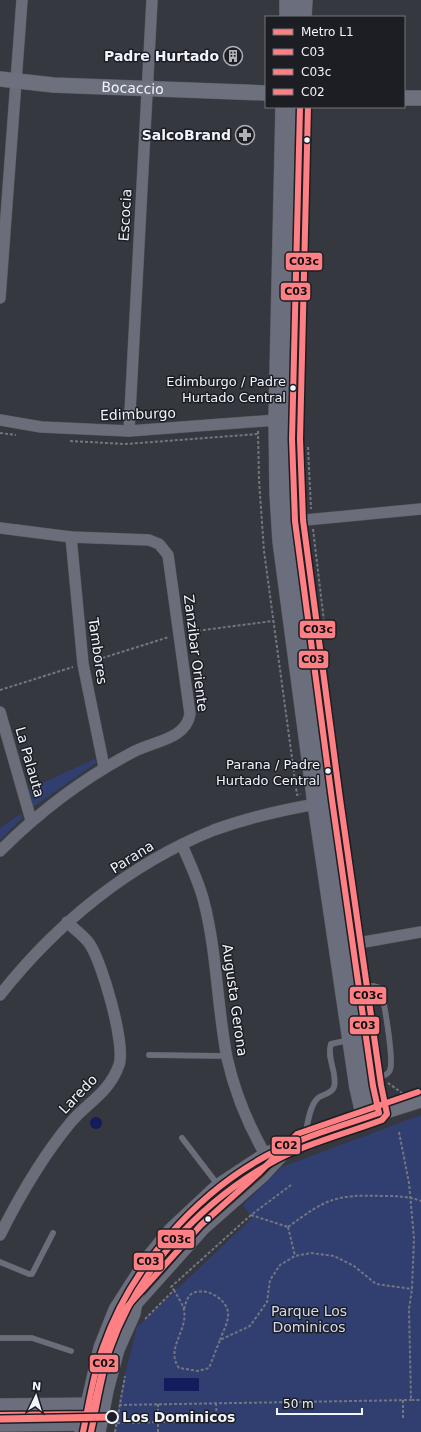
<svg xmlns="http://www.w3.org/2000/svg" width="421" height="1432" viewBox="0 0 421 1432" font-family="'DejaVu Sans',sans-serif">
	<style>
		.green { fill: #313f70 }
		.water { fill: #131c5c }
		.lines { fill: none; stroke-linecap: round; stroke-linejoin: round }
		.lane-casing { stroke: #55575c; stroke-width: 6 }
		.street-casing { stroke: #55575c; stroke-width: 12 }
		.secondary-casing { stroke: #55575c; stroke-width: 16 }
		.primary-casing { stroke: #55575c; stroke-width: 18 }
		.path { stroke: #73767f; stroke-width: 2; stroke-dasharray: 3 2; stroke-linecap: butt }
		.lane { stroke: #6b6e7a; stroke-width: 5.5 }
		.street { stroke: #6b6e7a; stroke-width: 11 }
		.secondary { stroke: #6d717e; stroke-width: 15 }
		.primary { stroke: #6b6f7d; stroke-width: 17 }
		.bus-1-casing { stroke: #1c1e24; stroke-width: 9 }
		.bus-2-casing { stroke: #1c1e24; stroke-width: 9 }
		.bus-3-casing { stroke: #1c1e24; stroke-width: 9 }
		.bus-1 { stroke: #ff8084; stroke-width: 6 }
		.bus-2 { stroke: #ff8084; stroke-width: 6 }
		.bus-3 { stroke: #ff8084; stroke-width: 6 }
		.metro-1-casing { stroke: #1c1e24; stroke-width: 10 }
		.metro-1 { stroke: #ff8080; stroke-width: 7 }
		.bus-dot { fill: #f1f4fc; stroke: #1c1e24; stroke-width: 1.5 }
		.stop-dot { fill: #1c1e24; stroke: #f1f4fc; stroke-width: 2 }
		.labels { text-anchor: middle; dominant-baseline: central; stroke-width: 3; stroke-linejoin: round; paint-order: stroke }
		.bus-label { font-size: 13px; fill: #f1f4fc; stroke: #1c1e24; text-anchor: end }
		.poi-label { font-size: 14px; font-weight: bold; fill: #f1f4fc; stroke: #1c1e24; text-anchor: end }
		.street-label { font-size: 14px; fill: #f1f4fc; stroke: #1c1e24 }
		.park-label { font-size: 14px; fill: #d2daef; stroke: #1c1e24 }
		.stop-label { font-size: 14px; font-weight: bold; fill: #f1f4fc; stroke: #1c1e24; text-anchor: start }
		.line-badge { stroke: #1c1e24; stroke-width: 1.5 }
		.pale-badge-label { font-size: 11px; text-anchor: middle; font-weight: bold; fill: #111 }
	</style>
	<rect width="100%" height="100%" fill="#36383f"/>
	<g class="green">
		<path d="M 95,759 L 96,763 L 33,807 L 29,789 Z"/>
		<path d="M 21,814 L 23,817 L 0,840 L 0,828 Z"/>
		<path d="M 421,1115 L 421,1432 L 115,1432 L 122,1386 L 137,1327 L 252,1218 L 243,1205 L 282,1167 Z"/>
	</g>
	<g class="water">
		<circle cx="96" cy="1123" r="6"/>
		<rect x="164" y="1378" width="35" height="13"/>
	</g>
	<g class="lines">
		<g class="lane-casing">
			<g id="lane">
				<path d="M 361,988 L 373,986 L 380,988 C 384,999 394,1060 390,1070 C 389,1075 379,1078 375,1080"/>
				<path d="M 149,1055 L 227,1056"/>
				<path d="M 305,1137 C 307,1127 309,1107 317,1099 C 321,1094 331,1095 334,1087 C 338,1073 326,1058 331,1044 L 349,1040"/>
				<path d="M 182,1138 L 218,1185"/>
				<path d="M 0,1262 L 29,1274 L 32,1274 L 53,1233"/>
				<path d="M 138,1307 L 206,1231 L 266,1178 L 291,1151"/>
				<path d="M 0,1338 L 32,1338 L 71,1351"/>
			</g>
		</g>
		<g class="street-casing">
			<g id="street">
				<path d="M 0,298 L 22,0"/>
				<path d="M 0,420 L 41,427 L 129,431 L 277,420"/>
				<path d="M 129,431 L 152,0"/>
				<path d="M 295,521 L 421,509"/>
				<path d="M 0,528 L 71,537 L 149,540 L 159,544 L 168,555 L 190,714 C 186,739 155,741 135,751 C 85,777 40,811 0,851"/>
				<path d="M 71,537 L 83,664 L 104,767"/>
				<path d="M 0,712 L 31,820"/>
				<path d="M 182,845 C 190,864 199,882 204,902 C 217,953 217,1006 227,1058 C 235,1093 248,1125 266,1156"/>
				<path d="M 353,944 L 421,932"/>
				<path d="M 0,995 C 56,924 129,864 214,830 C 247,818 282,810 316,804"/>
				<path d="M 0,1235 C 20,1195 42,1157 71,1122 C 88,1102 109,1093 119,1065 C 126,1045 102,961 89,943 C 84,936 74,929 67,922"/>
			</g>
		</g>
		<g class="secondary-casing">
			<g id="secondary">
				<path id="s1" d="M 0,79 L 53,85 L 266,93"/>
				<path d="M 404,98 L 421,98"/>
				<path d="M 379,1113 L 421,1100"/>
			</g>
		</g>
		<g class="primary-casing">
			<g id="primary">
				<path d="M 288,17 L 288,0"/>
				<path d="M 303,17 L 304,0"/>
				<path d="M 284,107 L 277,420 L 278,493 L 281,541 L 316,804 L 358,1088 L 365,1118"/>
				<path d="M 0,1407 L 99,1406"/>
				<path d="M 0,1423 L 94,1422"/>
				<path d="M 83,1432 L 102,1348 L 117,1310 L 151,1257 L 172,1231 L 219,1187 L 266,1156 L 305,1139 L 379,1113 L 373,1086 L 332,800 L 295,521 L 292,439 L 300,107"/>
				<path d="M 97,1432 L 105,1390 L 116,1349 L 132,1313 L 137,1284"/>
			</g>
		</g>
		<g class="path">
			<path d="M 258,431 L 259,480 L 264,551 L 297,795 L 301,794"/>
			<path d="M 0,433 L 16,435"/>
			<path d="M 70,441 L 125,444 L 258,434"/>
			<path d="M 308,447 L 311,509"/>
			<path d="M 313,529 L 326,638"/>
			<path d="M 188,632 L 273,621"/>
			<path d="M 93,661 L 169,637"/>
			<path d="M 0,690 L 73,667"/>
			<path d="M 388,1083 L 402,1093"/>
			<path d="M 399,1132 L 409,1183 L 414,1238 L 412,1289 L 409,1309 L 411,1400 L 421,1400"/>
			<path d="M 251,1215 L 288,1227"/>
			<path d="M 288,1227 C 325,1200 334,1194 382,1196 C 396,1196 408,1196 421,1201"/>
			<path d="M 288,1227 L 295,1256"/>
			<path d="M 174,1290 C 177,1296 183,1304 184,1310 C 188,1331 165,1349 179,1368 L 198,1371 L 209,1368 L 220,1340 L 250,1326 L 267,1302 L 270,1280 L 280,1265 L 295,1256 L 311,1253 L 334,1256 L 354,1266 L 376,1284 L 412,1289"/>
			<path d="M 184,1309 C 186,1303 187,1296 193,1293 C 207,1287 226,1299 228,1312 C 229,1322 223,1331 220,1340"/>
			<path d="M 145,1319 L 174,1290 L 171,1287 L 251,1215 L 291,1185"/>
			<path d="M 403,1400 L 403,1420"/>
			<path d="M 119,1405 L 411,1400"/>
			<path d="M 117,1423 L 217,1421 L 216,1403"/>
			<path d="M 115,1432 L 125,1376"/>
			<path d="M 158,1432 L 158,1404"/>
		</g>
		<use href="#lane" class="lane"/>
		<use href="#street" class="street"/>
		<use href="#secondary" class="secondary"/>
		<use href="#primary" class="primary"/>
		<g class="bus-1-casing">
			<path id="bus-1" d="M 83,1432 C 89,1404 93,1374 103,1347 C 130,1269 194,1195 266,1156 C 301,1137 342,1126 379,1113 L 373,1086 L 332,800 L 295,521 L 292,439 L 300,107"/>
		</g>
		<g class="bus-2-casing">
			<path id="bus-2" d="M 91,1432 C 97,1405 101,1375 110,1349 C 137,1271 198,1205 269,1164 C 303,1144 345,1134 382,1120 L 387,1114 L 381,1085 L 340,799 L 303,520 L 300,439 L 308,107"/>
		</g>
		<g class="bus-3-casing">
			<path id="bus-3" d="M 0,1415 L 92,1414 L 108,1346 L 125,1309 L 201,1225 L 260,1172 L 297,1134 L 418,1092"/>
		</g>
		<use href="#bus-1" class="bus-1"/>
		<use href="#bus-2" class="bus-2"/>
		<use href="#bus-3" class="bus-3"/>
		<g class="metro-1-casing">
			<path id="metro-1" d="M 0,1419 L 113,1417"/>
		</g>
		<use href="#metro-1" class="metro-1"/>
	</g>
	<defs>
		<g id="building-ring" transform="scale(1)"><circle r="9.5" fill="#1c1e24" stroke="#b0b2ba" stroke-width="1.5"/><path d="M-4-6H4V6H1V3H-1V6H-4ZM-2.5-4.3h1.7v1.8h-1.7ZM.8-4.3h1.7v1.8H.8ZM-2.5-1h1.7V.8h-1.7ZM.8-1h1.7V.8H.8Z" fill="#b0b2ba"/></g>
		<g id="pharmacy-ring" transform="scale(1)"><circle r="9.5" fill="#1c1e24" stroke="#b0b2ba" stroke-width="1.5"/><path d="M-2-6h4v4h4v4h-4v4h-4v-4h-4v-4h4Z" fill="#b0b2ba"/></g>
	</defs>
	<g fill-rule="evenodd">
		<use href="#building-ring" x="233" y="56"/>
		<use href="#pharmacy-ring" x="245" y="135"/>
	</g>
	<g class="bus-dot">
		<circle cx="307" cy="140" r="3.5"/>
		<circle cx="293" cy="388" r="3.5"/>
		<circle cx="328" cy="771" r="3.5"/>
		<circle cx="208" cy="1219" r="3.5"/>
	</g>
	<circle class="stop-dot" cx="112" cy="1417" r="6"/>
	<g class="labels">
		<g class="bus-label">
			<text x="286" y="381">Edimburgo / Padre<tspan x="286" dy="16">Hurtado Central</tspan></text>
			<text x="320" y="764">Parana / Padre<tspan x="320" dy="16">Hurtado Central</tspan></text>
		</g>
		<g class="poi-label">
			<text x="219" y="56">Padre Hurtado</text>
			<text x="231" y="135">SalcoBrand</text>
		</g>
		<g class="street-label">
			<text stroke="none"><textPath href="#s1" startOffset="133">Bocaccio</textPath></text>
			<text transform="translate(125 215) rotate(-87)">Escocia</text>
			<text transform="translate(138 414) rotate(-2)">Edimburgo</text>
			<text transform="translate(98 651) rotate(82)">Tambores</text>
			<text transform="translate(196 653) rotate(83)">Zanzibar Oriente</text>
			<text transform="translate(30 762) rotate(74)">La Palauta</text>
			<text transform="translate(132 857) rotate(-32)">Parana</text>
			<text transform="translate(235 1000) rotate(82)">Augusta Gerona</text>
			<text transform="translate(78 1094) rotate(-46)">Laredo</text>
		</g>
		<g class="park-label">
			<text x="309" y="1311">Parque Los<tspan x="309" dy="16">Dominicos</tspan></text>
		</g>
		<g class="stop-label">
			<text x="122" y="1417">Los Dominicos</text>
		</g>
	</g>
	<g class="line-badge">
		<rect x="285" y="252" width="38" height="19" rx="4" fill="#ff8084"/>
		<rect x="280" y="282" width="31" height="19" rx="4" fill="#ff8084"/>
		<rect x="299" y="620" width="37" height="19" rx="4" fill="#ff8084"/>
		<rect x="298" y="650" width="31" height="19" rx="4" fill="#ff8084"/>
		<rect x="349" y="986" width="38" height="19" rx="4" fill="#ff8084"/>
		<rect x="349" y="1016" width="31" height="19" rx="4" fill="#ff8084"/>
		<rect x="271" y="1136" width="30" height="19" rx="4" fill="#ff8084"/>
		<rect x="157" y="1229" width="38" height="20" rx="4" fill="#ff8084"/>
		<rect x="133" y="1252" width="31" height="19" rx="4" fill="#ff8084"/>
		<rect x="89" y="1354" width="30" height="19" rx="4" fill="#ff8084"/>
	</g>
	<g class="pale-badge-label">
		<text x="304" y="265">C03c</text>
		<text x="296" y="295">C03</text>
		<text x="318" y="633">C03c</text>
		<text x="313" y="663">C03</text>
		<text x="368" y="999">C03c</text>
		<text x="364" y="1029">C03</text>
		<text x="286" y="1149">C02</text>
		<text x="176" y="1243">C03c</text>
		<text x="148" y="1265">C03</text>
		<text x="104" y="1367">C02</text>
	</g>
	<rect x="265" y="16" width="140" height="92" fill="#1c1e24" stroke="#71747a"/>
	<rect x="273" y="29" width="20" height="6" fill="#ff8080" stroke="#71747a"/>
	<text x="301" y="36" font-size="12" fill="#f1f4fc">Metro L1</text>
	<rect x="273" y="49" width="20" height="6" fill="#ff8084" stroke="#71747a"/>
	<text x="301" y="56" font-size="12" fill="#f1f4fc">C03</text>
	<rect x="273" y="69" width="20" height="6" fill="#ff8084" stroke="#71747a"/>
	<text x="301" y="76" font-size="12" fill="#f1f4fc">C03c</text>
	<rect x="273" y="89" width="20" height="6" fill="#ff8084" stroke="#71747a"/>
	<text x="301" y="96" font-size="12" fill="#f1f4fc">C02</text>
	<g transform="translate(36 1396) rotate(4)" stroke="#1c1e24" stroke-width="3" paint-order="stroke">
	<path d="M0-3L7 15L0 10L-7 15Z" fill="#f1f4fc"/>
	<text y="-6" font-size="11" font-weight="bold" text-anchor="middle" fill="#f1f4fc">N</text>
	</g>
	<path d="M277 1408v6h85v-6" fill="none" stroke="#f1f4fc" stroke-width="2"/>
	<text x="283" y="1408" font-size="12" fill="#f1f4fc" stroke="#1c1e24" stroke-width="3" paint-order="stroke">50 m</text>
</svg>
